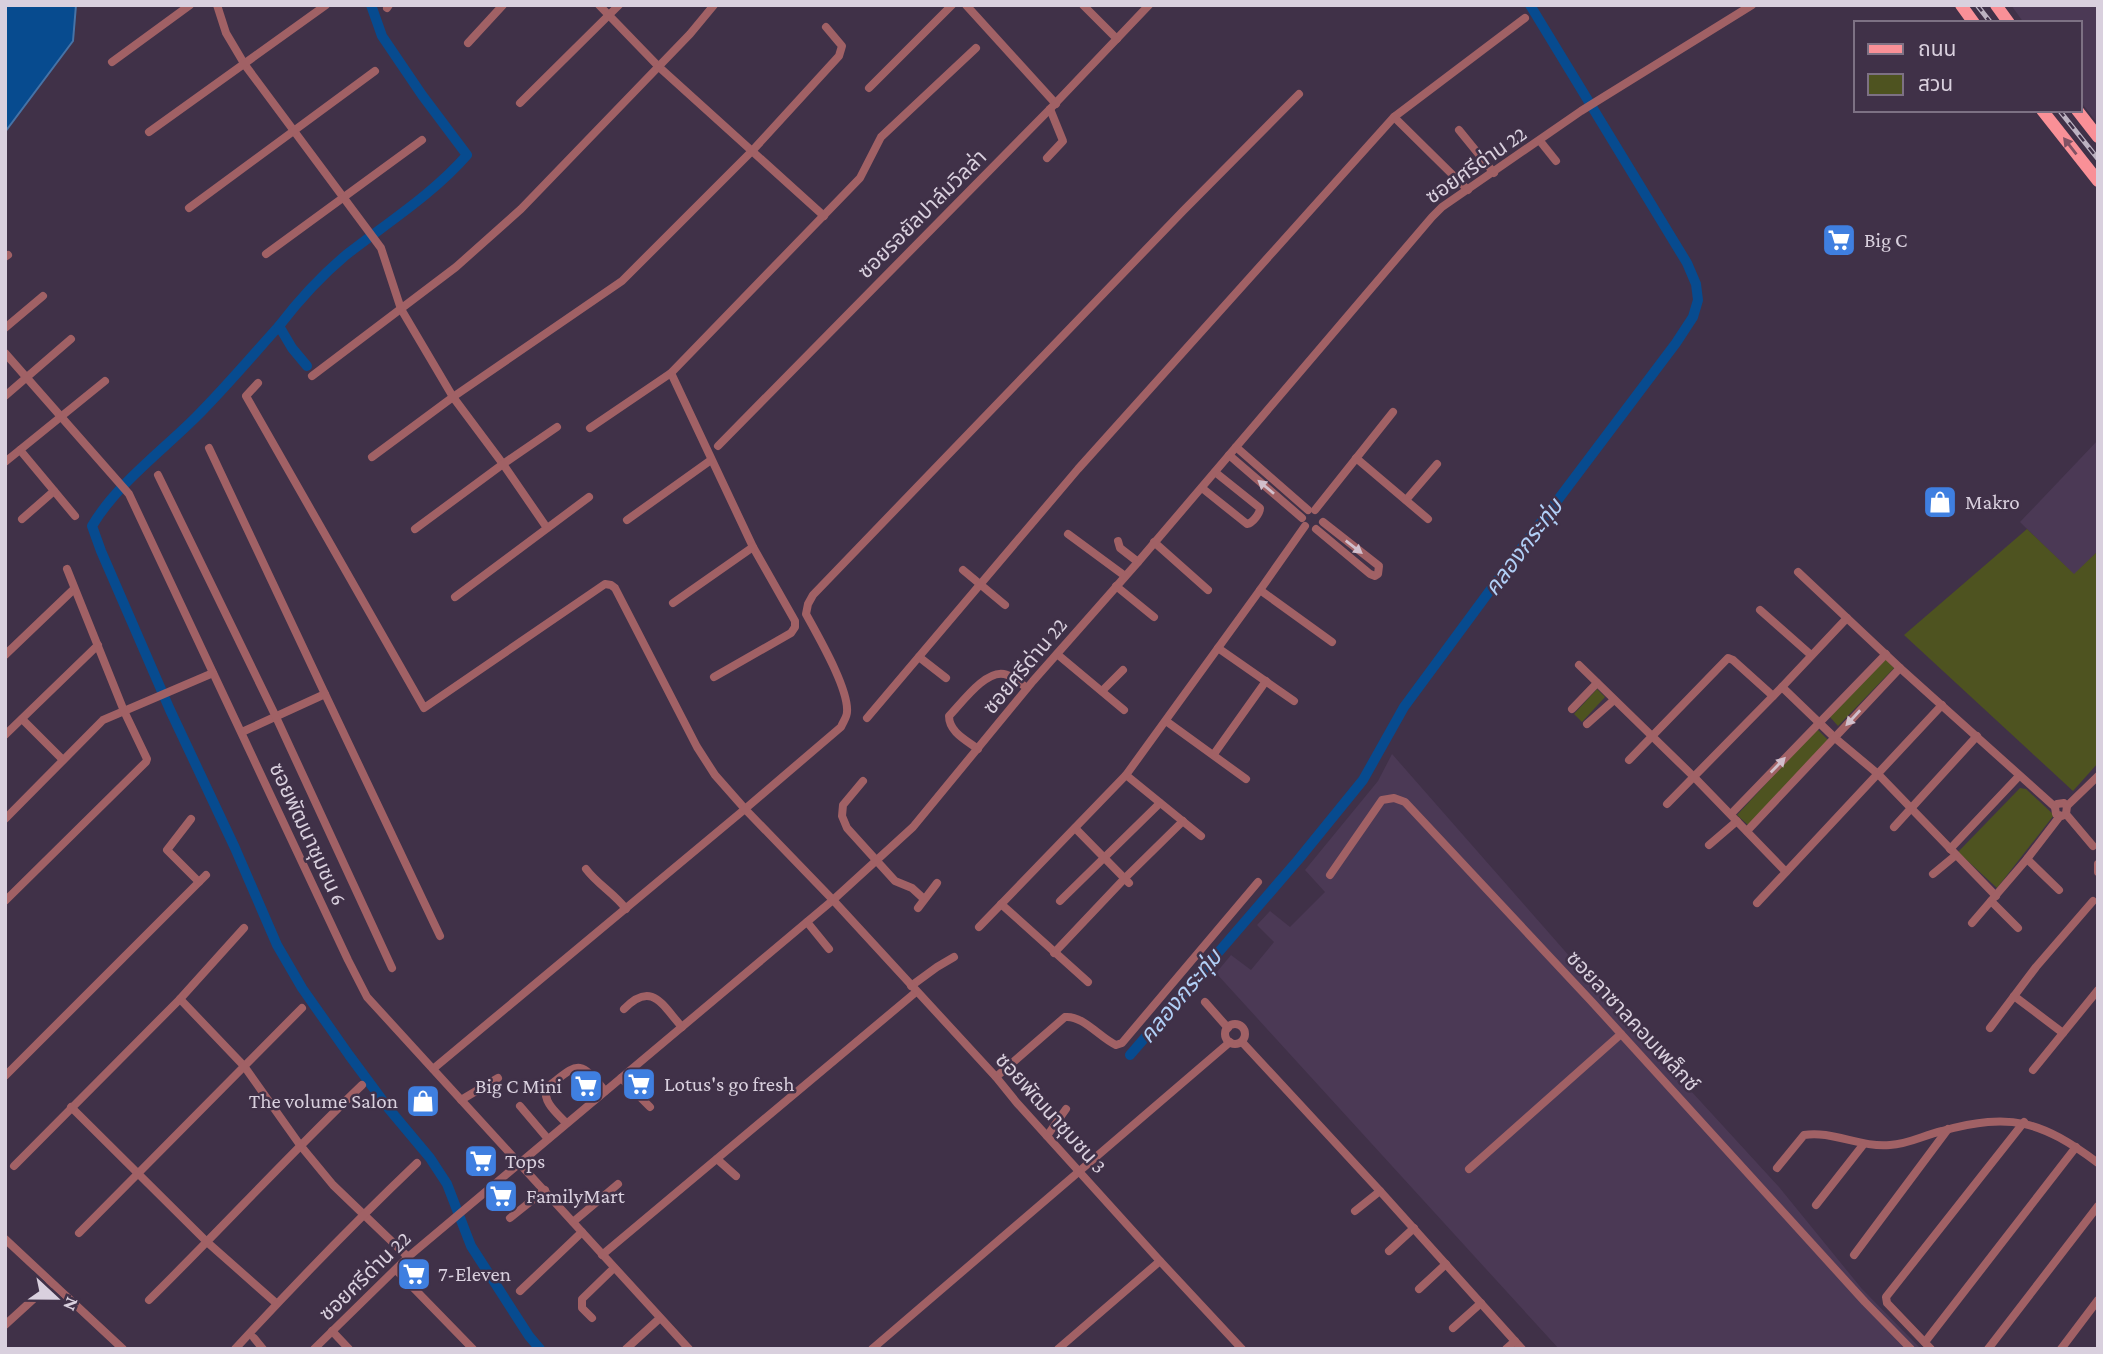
<svg xmlns="http://www.w3.org/2000/svg" width="2103" height="1354" viewBox="0 0 2103 1354" font-family="'Crimson Pro','Noto Sans Thai',serif">
	<style>
		.built { fill: #4b3955 }
		.green { fill: #4e5320 }
		.water { fill: #074b8f; stroke: #4673a7; stroke-width: 2 }
		.lines { fill: none; stroke-linecap: round; stroke-linejoin: round }
		.canal { stroke: #074b8f; stroke-width: 10 }
		.street { stroke: #a16165; stroke-width: 8 }
		.primary { stroke: #f99097; stroke-width: 12 }
		.rail-casing { stroke: #bcb2c1; stroke-width: 5 }
		.rail { stroke: #403148; stroke-width: 2.5; stroke-dasharray: 8; stroke-linecap: butt }
		.oneway { fill: #815264 }
		.oneway2 { fill: #d1bfcc }
		.labels { text-anchor: middle; dominant-baseline: central; stroke-width: 5; stroke-linejoin: round; paint-order: stroke }
		.street-label { font-size: 21px; fill: #d9d0de; stroke: #403148 }
		.poi-label { font-size: 21px; fill: #d9d0de; stroke: #403148; text-anchor: start }
		.water-label { font-size: 23px; font-style: italic; fill: #b1cff6; stroke: #403148 }
	</style>
	<rect width="100%" height="100%" fill="#403148"/>
	<g class="built">
		<path d="M 2011,5 L 2098,5 L 2098,124 L 2080,101 L 2080,23 L 2024,23 Z"/>
		<path d="M 2098,440 L 2098,551 L 2074,575 L 2020,522 Z"/>
		<path d="M 1392,754 L 1614,1007 L 1779,1187 L 1862,1289 L 1921,1349 L 1559,1349 L 1216,973 L 1231,955 L 1251,970 L 1274,942 L 1257,925 L 1270,911 L 1290,927 L 1325,892 L 1305,870 L 1378,781 Z"/>
	</g>
	<g class="green">
		<path d="M 2027,529 L 2074,574 L 2098,551 L 2098,763 L 2073,791 L 1904,635 Z"/>
		<path d="M 1886,659 L 1894,668 L 1838,726 L 1830,717 Z"/>
		<path d="M 1597,689 L 1605,697 L 1582,722 L 1574,714 Z"/>
		<path d="M 1817,729 L 1828,740 L 1748,825 L 1737,815 Z"/>
		<path d="M 2020,788 L 2026,789 L 2054,815 L 1997,888 L 1958,852 Z"/>
	</g>
	<path class="water" d="M 5,5 L 76,5 L 73,41 L 5,132 Z"/>
	<g class="lines">
		<g class="canal">
			<path d="M 279,326 C 252,356 225,388 196,417 C 162,451 116,485 92,526 L 101,551 L 170,710 L 235,848 L 277,945 L 302,988 L 349,1055 L 389,1109 L 430,1158 L 447,1184 L 471,1246 L 529,1336 L 540,1349"/>
			<path d="M 307,366 L 292,348 L 279,326 C 299,300 321,276 346,255 C 387,223 433,194 467,155 L 422,95 L 382,36 L 371,5"/>
			<path d="M 1130,1055 L 1298,860 L 1363,780 L 1404,707 L 1508,566 L 1676,343 L 1693,317 L 1698,300 L 1696,284 L 1687,263 L 1530,5"/>
		</g>
		<g class="street">
			<path d="M 217,5 L 226,33 L 245,65 L 381,248 L 401,309 L 453,397 L 503,464 L 547,528"/>
			<path d="M 599,5 L 659,67 L 824,216"/>
			<path d="M 966,5 L 1056,104"/>
			<path d="M 1083,5 L 1117,39"/>
			<path d="M 387,8 L 389,5"/>
			<path d="M 468,43 L 503,5"/>
			<path d="M 112,62 L 190,5"/>
			<path d="M 869,88 L 952,5"/>
			<path d="M 520,103 L 619,5"/>
			<path d="M 1394,117 L 1468,190"/>
			<path d="M 1459,130 L 1494,173"/>
			<path d="M 149,132 L 326,5"/>
			<path d="M 1540,141 L 1556,161"/>
			<path d="M 1047,158 L 1063,141 L 1050,109"/>
			<path d="M 189,208 L 375,71"/>
			<path d="M 266,254 L 422,140"/>
			<path d="M 5,257 L 8,255"/>
			<path d="M 5,328 L 43,296"/>
			<path d="M 5,353 L 129,494 L 348,960 L 367,997 L 689,1349"/>
			<path d="M 671,373 L 753,547 L 795,621 L 795,627 L 791,633 L 714,677"/>
			<path d="M 312,376 L 456,267 L 521,209 L 690,34 L 714,5"/>
			<path d="M 258,383 L 246,396 L 424,708 L 605,584 L 611,585 L 615,588 L 697,747 L 715,775 L 745,809 L 433,1069"/>
			<path d="M 5,396 L 71,339"/>
			<path d="M 590,428 L 671,373 L 860,178 L 881,137 L 976,48"/>
			<path d="M 718,446 L 1050,109 L 1149,5"/>
			<path d="M 1236,447 L 1308,510"/>
			<path d="M 209,448 L 325,694 L 242,732"/>
			<path d="M 20,450 L 75,516"/>
			<path d="M 1229,455 L 1302,518"/>
			<path d="M 372,457 L 453,397 L 622,281 L 753,150 L 839,56 L 842,46 L 826,27"/>
			<path d="M 1356,458 L 1428,519"/>
			<path d="M 5,462 L 105,381"/>
			<path d="M 158,475 L 276,717 L 392,968"/>
			<path d="M 1202,488 L 1247,524 C 1253,523 1260,513 1260,508 L 1215,472"/>
			<path d="M 1406,500 L 1437,464"/>
			<path d="M 1315,510 L 1393,412"/>
			<path d="M 22,519 L 54,491"/>
			<path d="M 627,520 L 711,460"/>
			<path d="M 415,529 L 503,464 L 557,427"/>
			<path d="M 1316,529 L 1370,574 L 1375,576 L 1378,574 L 1379,566 L 1323,522"/>
			<path d="M 1068,534 L 1125,576"/>
			<path d="M 1118,541 L 1120,548 L 1138,562"/>
			<path d="M 1154,542 L 1208,590"/>
			<path d="M 963,570 L 1005,605"/>
			<path d="M 1798,572 L 1900,668 L 2055,807"/>
			<path d="M 1116,586 L 1154,617"/>
			<path d="M 1260,590 L 1332,642"/>
			<path d="M 455,597 L 589,497"/>
			<path d="M 673,603 L 753,547"/>
			<path d="M 1760,610 L 1811,655"/>
			<path d="M 1218,648 L 1294,701"/>
			<path d="M 1057,654 L 1124,710"/>
			<path d="M 5,655 L 74,589"/>
			<path d="M 919,657 L 946,678"/>
			<path d="M 1579,665 L 1695,778 L 1786,872"/>
			<path d="M 1782,687 L 1835,738 L 1878,774 L 1996,896"/>
			<path d="M 1102,691 L 1123,670"/>
			<path d="M 325,694 L 440,936"/>
			<path d="M 1572,709 L 1597,683"/>
			<path d="M 867,718 L 1078,469 L 1394,117 L 1525,18"/>
			<path d="M 22,719 L 63,760"/>
			<path d="M 1166,721 L 1246,779"/>
			<path d="M 1587,724 L 1614,700"/>
			<path d="M 5,735 L 98,645"/>
			<path d="M 978,749 C 966,740 949,732 949,716 C 961,704 985,670 1004,674 C 1012,675 1020,683 1027,688"/>
			<path d="M 1214,754 L 1266,681"/>
			<path d="M 1629,760 L 1728,658 L 1733,660 L 1773,696"/>
			<path d="M 1126,775 L 1201,836"/>
			<path d="M 863,781 L 843,805 L 842,816 L 847,828 L 895,881 L 912,888 L 924,899"/>
			<path d="M 1667,804 L 1782,687 L 1847,618"/>
			<path d="M 2067,806 L 2098,776"/>
			<path d="M 1731,814 L 1886,654"/>
			<path d="M 2066,814 L 2062,816 L 2056,814 L 2055,807 L 2057,804 L 2064,803 L 2067,806 L 2066,814 L 2093,846"/>
			<path d="M 5,819 L 103,720 L 213,673"/>
			<path d="M 191,819 L 167,850 L 199,882"/>
			<path d="M 1894,827 L 1977,736"/>
			<path d="M 1075,828 L 1129,883"/>
			<path d="M 1747,831 L 1900,668"/>
			<path d="M 1709,845 L 1737,821"/>
			<path d="M 1950,849 L 2019,776"/>
			<path d="M 2027,859 L 2059,890"/>
			<path d="M 2098,864 L 2098,872"/>
			<path d="M 586,869 C 597,884 614,893 626,909"/>
			<path d="M 1933,874 L 1956,855"/>
			<path d="M 1330,875 L 1382,800 L 1394,798 L 1405,802 L 1592,1002 L 1865,1302 L 1911,1349"/>
			<path d="M 5,901 L 146,762 L 147,759 L 124,711 L 67,569"/>
			<path d="M 1060,901 L 1160,803"/>
			<path d="M 1991,901 L 2018,928"/>
			<path d="M 1757,903 L 1942,705"/>
			<path d="M 1001,904 L 1088,982"/>
			<path d="M 918,908 L 937,883"/>
			<path d="M 807,922 L 829,949"/>
			<path d="M 1972,923 L 2027,859 L 2060,816"/>
			<path d="M 979,927 L 1126,775 L 1260,590 L 1305,526"/>
			<path d="M 1054,953 L 1125,878 L 1183,821"/>
			<path d="M 911,986 L 937,967 L 954,957"/>
			<path d="M 2014,996 L 2063,1033"/>
			<path d="M 180,999 L 244,1066 L 300,1145 L 333,1185 L 408,1257"/>
			<path d="M 1205,1002 L 1228,1028"/>
			<path d="M 624,1009 C 652,980 662,1005 682,1027"/>
			<circle cx="1235" cy="1034" r="10"/>
			<path d="M 1990,1028 L 2036,967 L 2093,901"/>
			<path d="M 1242,1042 L 1380,1191 L 1522,1349"/>
			<path d="M 2033,1070 L 2098,990"/>
			<path d="M 5,1076 L 206,875"/>
			<path d="M 996,1077 L 1065,1017 C 1083,1015 1100,1038 1116,1045 L 1122,1043 L 1258,882"/>
			<path d="M 621,1078 L 650,1107"/>
			<path d="M 461,1100 L 498,1078"/>
			<path d="M 520,1106 L 548,1139"/>
			<path d="M 71,1107 L 207,1242 L 276,1303"/>
			<path d="M 566,1123 C 557,1113 543,1103 546,1088 C 578,1064 578,1057 605,1091"/>
			<path d="M 1047,1136 L 1066,1109"/>
			<path d="M 717,1159 L 736,1176"/>
			<path d="M 14,1166 L 180,999 L 244,928"/>
			<path d="M 1777,1168 L 1804,1135 C 1831,1130 1861,1148 1890,1145 C 1909,1144 1924,1135 1942,1131 C 2012,1112 2041,1121 2098,1163"/>
			<path d="M 1469,1169 L 1621,1034"/>
			<path d="M 1816,1205 L 1863,1145"/>
			<path d="M 1355,1211 L 1380,1191"/>
			<path d="M 510,1218 L 545,1190"/>
			<path d="M 573,1222 L 618,1184"/>
			<path d="M 79,1233 L 302,1008"/>
			<path d="M 5,1239 L 123,1349"/>
			<path d="M 1389,1251 L 1414,1228"/>
			<path d="M 602,1255 L 916,992"/>
			<path d="M 1854,1255 L 1948,1129"/>
			<path d="M 396,1270 L 473,1349"/>
			<path d="M 1419,1289 L 1446,1264"/>
			<path d="M 520,1291 L 582,1232"/>
			<path d="M 149,1300 C 221,1229 289,1155 362,1085"/>
			<path d="M 592,1318 L 582,1308 L 582,1299 L 614,1268"/>
			<path d="M 5,1325 L 51,1283"/>
			<path d="M 1453,1328 L 1481,1303"/>
			<path d="M 332,1331 L 349,1349"/>
			<path d="M 254,1338 L 263,1349"/>
			<path d="M 1925,1342 L 2076,1147"/>
			<path d="M 235,1349 C 294,1285 354,1223 417,1163"/>
			<path d="M 314,1349 L 408,1257 L 833,900 L 913,827 L 1033,681 L 1138,562 L 1432,217 L 1442,207 L 1581,111 L 1752,5"/>
			<path d="M 626,1349 L 660,1318"/>
			<path d="M 872,1349 L 1230,1042"/>
			<path d="M 1058,1349 L 1160,1261"/>
			<path d="M 1242,1349 L 1160,1261 L 1017,1103 L 996,1077 L 833,900 L 745,809 L 841,727 C 843,722 847,717 847,712 C 849,689 818,636 806,614 L 808,604 L 813,595 L 1183,211 L 1299,94"/>
			<path d="M 1506,1349 L 1515,1341"/>
			<path d="M 1931,1349 L 1887,1303 L 1886,1297 L 2024,1122"/>
			<path d="M 1988,1349 L 2098,1206"/>
			<path d="M 2061,1349 L 2098,1300"/>
		</g>
		<g class="primary">
			<path d="M 1961,5 L 1974,23"/>
			<path d="M 1996,5 L 2009,23"/>
			<path d="M 2042,110 L 2098,181"/>
			<path d="M 2077,110 L 2098,137"/>
		</g>
		<g class="rail-casing">
			<g id="rail">
				<path d="M 1977,5 L 1991,23"/>
				<path d="M 2059,110 L 2098,159"/>
			</g>
		</g>
		<use href="#rail" class="rail"/>
	</g>
	<defs><path id="oneway-solid" d="M-6-.8H1V-3.2L6.5 0L1 3.2V.8H-6Z" transform="scale(1.75)"/></defs>
	<use class="oneway" href="#oneway-solid" transform="translate(2070 146) rotate(-128)"/>
	<g class="oneway2">
		<use href="#oneway-solid" transform="translate(1266 487) rotate(-140)"/>
		<use href="#oneway-solid" transform="translate(1354 547) rotate(38)"/>
		<use href="#oneway-solid" transform="translate(1853 718) rotate(133)"/>
		<use href="#oneway-solid" transform="translate(1778 765) rotate(-46)"/>
	</g>
	<defs>
		<g id="supermarket-square" transform="scale(1.75)"><rect x="-9" y="-9" width="18" height="18" rx="4" fill="#3f7fe0" stroke="#403148"/><path d="M-6-5.5h2.5l.6 2H6L4.5 2H-2.5L-4.4-4H-6ZM-1.5 3.2a1.3 1.3 0 1 0 .1 0ZM3 3.2a1.3 1.3 0 1 0 .1 0Z" fill="#fff"/></g>
		<g id="shop-square" transform="scale(1.75)"><rect x="-9" y="-9" width="18" height="18" rx="4" fill="#3f7fe0" stroke="#403148"/><path d="M-5-2.5h2.3a2.7 3.5 0 0 1 5.4 0H5L5.5 6h-11ZM-1.5-2.5h3a1.5 2.3 0 0 0-3 0Z" fill="#fff"/></g>
	</defs>
	<g fill-rule="evenodd">
		<use href="#supermarket-square" x="1839" y="240"/>
		<use href="#shop-square" x="1940" y="502"/>
		<use href="#supermarket-square" x="639" y="1084"/>
		<use href="#supermarket-square" x="586" y="1086"/>
		<use href="#shop-square" x="423" y="1101"/>
		<use href="#supermarket-square" x="481" y="1161"/>
		<use href="#supermarket-square" x="501" y="1196"/>
		<use href="#supermarket-square" x="414" y="1274"/>
	</g>
	<g class="labels">
		<g class="street-label">
			<text transform="translate(1476 165) rotate(-35)">ซอยศรีด่าน 22</text>
			<text transform="translate(922 214) rotate(-45)">ซอยรอยัลปาล์มวิลล่า</text>
			<text transform="translate(1025 666) rotate(-50)">ซอยศรีด่าน 22</text>
			<text transform="translate(308 834) rotate(65)">ซอยพัฒนาชุมชน 6</text>
			<text transform="translate(1633 1021) rotate(47)">ซอยลาซาลคอมเพล็กซ์</text>
			<text transform="translate(1051 1113) rotate(48)">ซอยพัฒนาชุมชน 3</text>
			<text transform="translate(365 1276) rotate(-44)">ซอยศรีด่าน 22</text>
		</g>
		<g class="poi-label">
			<text x="1864" y="240">Big C</text>
			<text x="1965" y="502">Makro</text>
			<text x="664" y="1084">Lotus's go fresh</text>
			<text x="562" y="1086" text-anchor="end">Big C Mini</text>
			<text x="398" y="1101" text-anchor="end">The volume Salon</text>
			<text x="505" y="1161">Tops</text>
			<text x="526" y="1196">FamilyMart</text>
			<text x="438" y="1274">7-Eleven</text>
		</g>
		<g class="water-label">
			<text transform="translate(1523 547) rotate(-53)">คลองกระทุ่ม</text>
			<text transform="translate(1180 996) rotate(-50)">คลองกระทุ่ม</text>
		</g>
	</g>
	<rect width="2103" height="1354" fill="none" stroke="#d9d0de" stroke-width="14"/>
	<rect x="1854" y="21" width="228" height="91" fill="#403148" stroke="#7d7184" stroke-width="2"/>
	<rect x="1868" y="44" width="35" height="10" fill="#f99097" stroke="#7d7184" stroke-width="2"/>
	<text x="1918" y="56" font-size="21" fill="#d9d0de">ถนน</text>
	<rect x="1868" y="74" width="35" height="21" fill="#4e5320" stroke="#7d7184" stroke-width="2"/>
	<text x="1918" y="91" font-size="21" fill="#d9d0de">สวน</text>
	<g transform="translate(56 1298) rotate(112)" stroke="#403148" stroke-width="5" paint-order="stroke">
	<path d="M0-5L12 26L0 18L-12 26Z" fill="#d9d0de"/>
	<text y="-10" font-size="19" font-weight="bold" text-anchor="middle" fill="#d9d0de">N</text>
	</g>
</svg>
